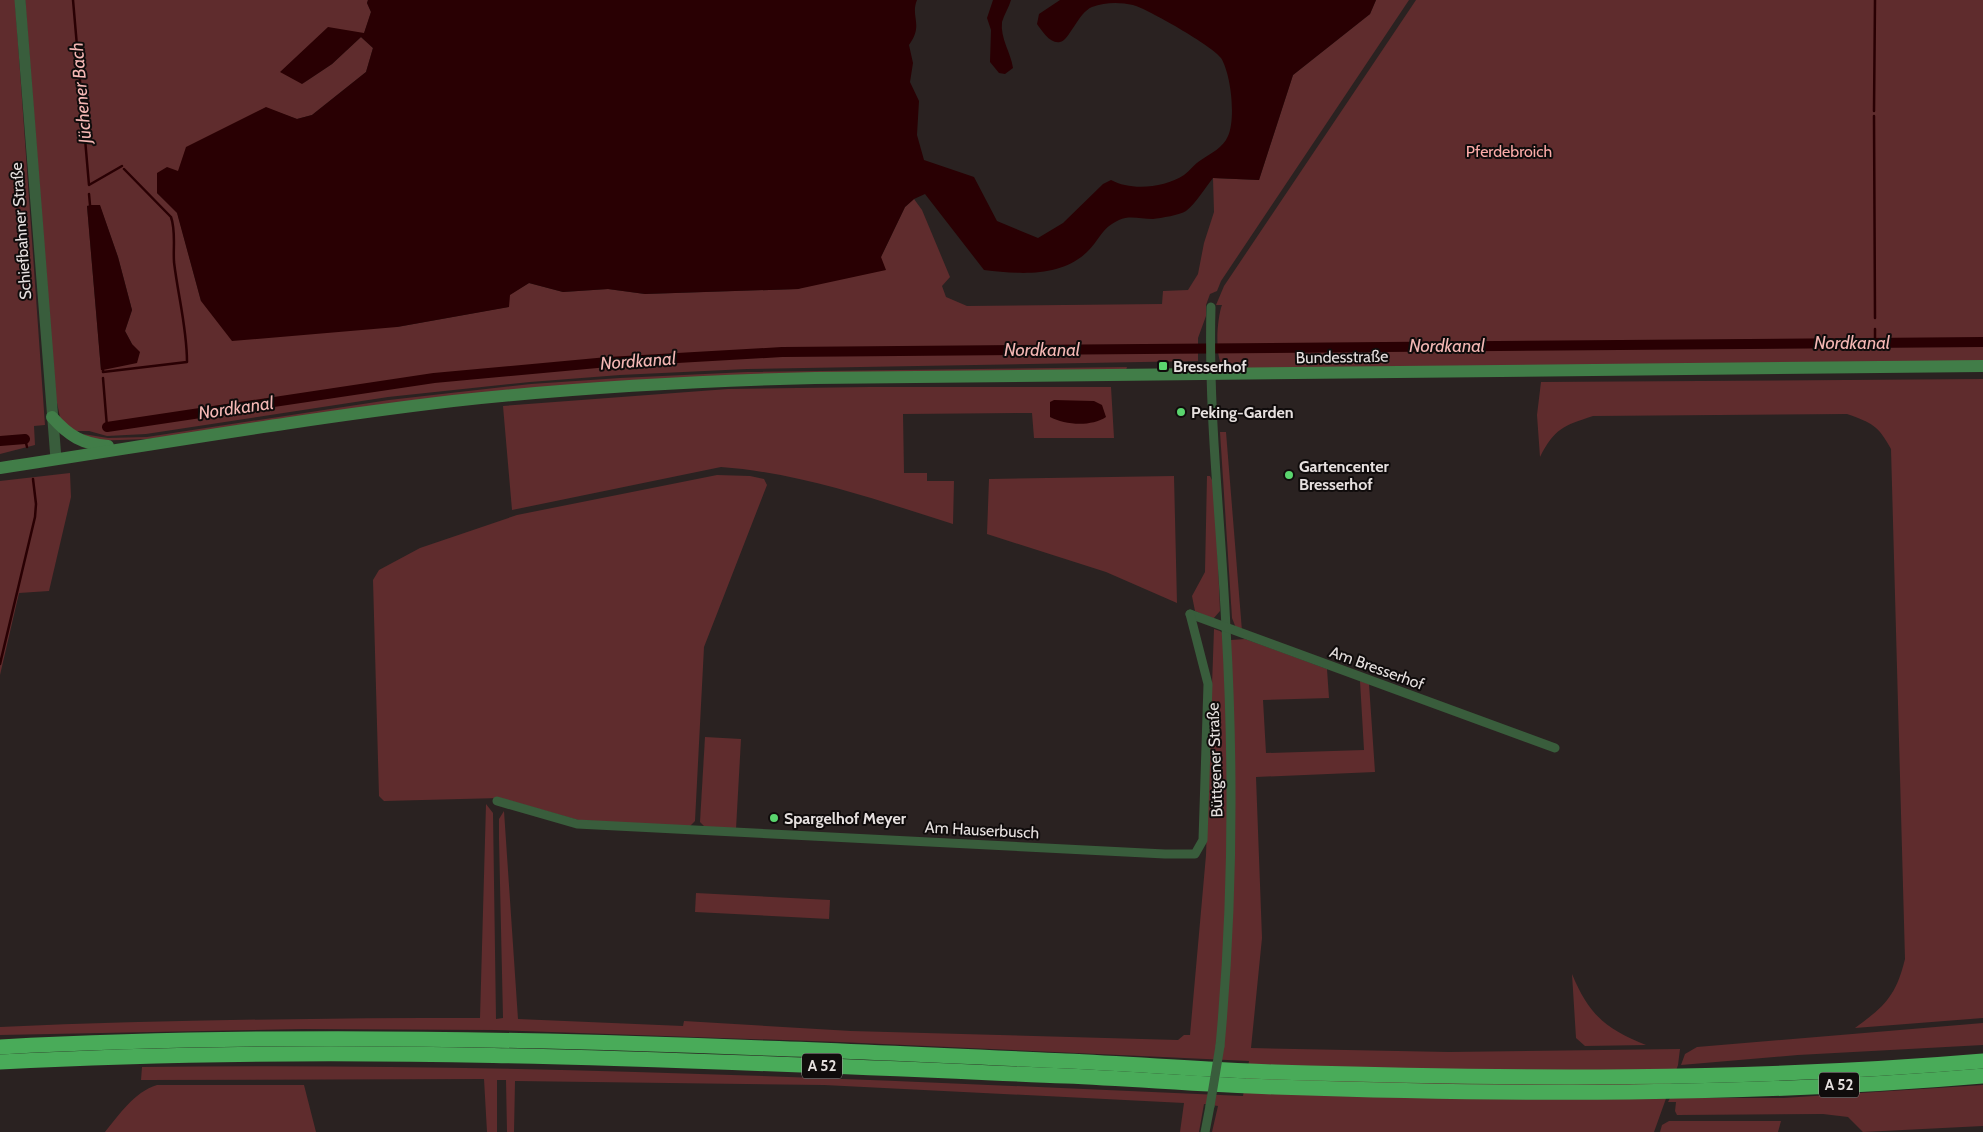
<svg xmlns="http://www.w3.org/2000/svg" width="1983" height="1132" viewBox="0 0 1983 1132" font-family="Cabin,sans-serif">
	<style>
		.green { fill: #5f2c2d; fill-rule: evenodd }
		.water { fill: #290003 }
		.lines { fill: none; stroke-linecap: round; stroke-linejoin: round }
		.stream { stroke: #290003; stroke-width: 2.5 }
		.canal { stroke: #290003; stroke-width: 10 }
		.minor { stroke: #395d3c; stroke-width: 9 }
		.tertiary { stroke: #395d3c; stroke-width: 11 }
		.secondary { stroke: #417d48; stroke-width: 12 }
		.motorway { stroke: #49ab59; stroke-width: 15 }
		.minor-bridge { stroke: #395d3c; stroke-width: 9 }
		.poi-dot { fill: #5ad56e; stroke: #100c0c; stroke-width: 2 }
		.labels { text-anchor: middle; dominant-baseline: central; stroke-width: 4; stroke-linejoin: round; paint-order: stroke }
		.shield { fill: #100c0c; stroke: #a6a0a0; stroke-width: 1 }
		.shield-label { font-size: 15px; font-weight: bold; fill: #e6e0df }
		.park-label { font-size: 16px; fill: #fcaba8; stroke: #100c0c }
		.street-label { font-size: 16px; fill: #e6e0df; stroke: #100c0c }
		.poi-label { font-size: 16px; font-weight: bold; fill: #e6e0df; stroke: #100c0c; text-anchor: start }
		.water-label { font-size: 18px; font-style: italic; fill: #f4b7b4; stroke: #100c0c }
	</style>
	<rect width="100%" height="100%" fill="#2a2221"/>
	<g class="green">
		<path d="M 0,0 L 15,0 L 45,425 L 34,426 L 35,445 L 0,454 Z"/>
		<path d="M 25,0 L 368,0 L 367,3 L 371,12 L 364,34 L 302,84 L 332,64 L 361,37 L 373,48 L 366,72 L 312,115 L 297,119 L 266,108 L 178,172 L 157,193 L 177,212 L 201,301 L 397,327 L 508,307 L 509,295 L 529,283 L 563,292 L 608,289 L 645,294 L 798,289 L 881,257 L 905,207 L 914,199 L 922,210 L 950,277 L 942,286 L 946,297 L 967,306 L 1162,304 L 1163,291 L 1188,290 L 1198,274 L 1204,243 L 1214,212 L 1213,178 L 1259,180 L 1293,75 L 1370,14 L 1376,0 L 1409,0 L 1221,281 L 1217,291 L 1210,294 L 1206,305 L 1206,316 L 1198,338 L 1198,361 L 747,369 L 620,375 L 530,382 L 388,397 L 146,434 L 107,436 L 89,431 L 73,431 L 61,422 L 56,398 ZM 91,205 L 100,206 L 118,257 L 132,310 L 125,331 L 132,344 L 101,370 L 87,206 Z"/>
		<path d="M 1416,0 L 1983,0 L 1983,362 L 1224,369 C 1214,358 1217,318 1222,305 L 1216,305 L 1224,286 Z"/>
		<path d="M 1127,367 L 1126,370 L 746,375 L 147,439 L 93,441 L 83,434 L 108,438 L 147,437 L 389,400 L 531,384 L 620,378 L 747,372 Z"/>
		<path d="M 1983,379 L 1983,1018 L 1855,1028 C 1885,1006 1896,996 1905,959 L 1891,449 C 1878,425 1872,423 1847,414 L 1593,416 C 1563,426 1555,428 1540,457 L 1537,415 L 1541,382 Z"/>
		<path d="M 870,387 L 1111,387 L 1114,438 L 1034,438 L 1032,413 L 903,414 L 904,473 L 927,473 L 927,481 L 954,481 L 953,524 C 877,500 801,473 721,467 L 512,510 L 503,406 L 728,389 Z"/>
		<path d="M 1220,432 L 1226,432 L 1242,631 L 1236,628 L 1232,618 Z"/>
		<path d="M 70,473 L 71,497 L 49,591 L 19,593 L 0,675 L 0,481 Z"/>
		<path d="M 717,475 L 750,476 L 764,479 L 767,485 L 704,647 L 695,821 L 689,827 L 578,820 L 500,798 L 384,801 L 379,796 L 373,580 L 379,570 L 420,548 L 517,515 Z"/>
		<path d="M 1174,476 L 1177,603 L 1106,572 L 987,534 L 989,479 Z"/>
		<path d="M 1207,476 L 1210,476 L 1215,486 L 1220,611 L 1213,619 L 1195,611 L 1192,596 L 1205,572 Z"/>
		<path d="M 1214,629 L 1220,631 L 1231,640 L 1245,639 L 1259,644 L 1327,669 L 1329,698 L 1263,700 L 1266,753 L 1364,750 L 1360,681 L 1369,684 L 1375,772 L 1256,777 L 1262,938 L 1251,1048 L 1449,1052 L 1680,1049 L 1678,1065 L 1654,1132 L 1212,1132 L 1218,1106 L 1204,1104 L 1199,1132 L 1180,1132 L 1184,1103 L 824,1085 L 515,1081 L 514,1132 L 507,1132 L 506,1080 L 497,1080 L 497,1132 L 487,1132 L 484,1079 L 141,1080 L 142,1067 C 509,1062 876,1080 1243,1096 L 1249,1061 L 839,1042 L 494,1030 L 303,1029 L 0,1035 L 0,1027 C 160,1020 320,1018 480,1018 L 486,804 L 493,813 L 496,1019 L 503,1018 L 499,839 L 499,819 L 504,811 L 518,1019 L 683,1026 L 684,1021 L 851,1031 L 1178,1040 L 1184,1035 L 1190,1035 L 1206,855 Z"/>
		<path d="M 705,737 L 741,739 L 736,829 L 705,827 L 700,822 Z"/>
		<path d="M 696,893 L 830,900 L 829,919 L 695,912 Z"/>
		<path d="M 1572,974 C 1589,1015 1606,1029 1646,1045 L 1585,1046 L 1576,1038 Z"/>
		<path d="M 1983,1023 L 1983,1045 L 1798,1055 L 1681,1065 L 1685,1054 L 1697,1047 Z"/>
		<path d="M 157,1085 L 304,1085 L 316,1132 L 105,1132 C 120,1114 134,1092 157,1085 Z"/>
		<path d="M 1983,1085 L 1983,1126 L 1863,1132 L 1848,1117 L 1823,1114 L 1677,1115 L 1675,1111 L 1676,1102 L 1668,1102 L 1670,1098 L 1783,1098 Z"/>
		<path d="M 1669,1121 L 1781,1121 L 1778,1132 L 1660,1132 L 1662,1125 Z"/>
	</g>
	<g class="water">
		<path d="M 368,0 L 917,0 C 910,17 924,24 909,45 L 913,63 L 910,82 L 919,101 L 917,135 L 924,160 L 974,177 L 997,221 L 1038,238 L 1063,223 L 1103,184 L 1111,180 C 1131,191 1164,188 1184,175 C 1190,171 1194,164 1201,160 C 1211,153 1223,148 1228,136 C 1236,118 1231,74 1221,58 C 1214,47 1146,8 1133,5 C 1120,2 1105,2 1092,7 C 1078,13 1069,41 1060,42 C 1050,44 1042,31 1037,24 L 1039,14 L 1060,0 L 1376,0 L 1370,14 L 1293,75 L 1259,180 L 1213,178 C 1205,188 1196,203 1186,211 C 1180,215 1161,218 1153,219 C 1140,219 1130,215 1119,220 C 1100,229 1100,240 1087,252 C 1060,278 1018,274 984,270 L 925,194 L 914,199 L 905,207 L 881,257 L 886,270 L 798,289 L 645,294 L 608,289 L 563,292 L 529,283 L 510,295 L 509,307 L 397,327 L 232,341 L 201,301 L 177,213 L 157,193 L 157,173 L 167,167 L 178,171 L 186,147 L 266,107 L 297,119 L 312,115 L 366,72 L 373,48 L 361,37 L 332,64 L 302,84 L 280,72 L 328,27 L 364,33 L 371,12 L 367,3 Z"/>
		<path d="M 993,0 L 1011,0 C 1009,7 1004,15 1002,22 C 1000,38 1011,53 1013,68 L 1005,74 L 999,73 L 990,62 L 991,30 L 987,18 Z"/>
		<path d="M 91,205 L 100,205 L 118,257 L 132,310 L 125,331 L 132,344 L 140,352 L 137,363 L 103,370 L 101,370 L 87,206 Z"/>
		<path d="M 1054,400 L 1094,401 L 1102,405 L 1106,417 C 1091,427 1065,425 1050,417 L 1050,402 Z"/>
	</g>
	<g class="lines">
		<g class="stream">
			<path d="M 73,0 L 89,185 L 122,166"/>
			<path d="M 1874,111 L 1875,0"/>
			<path d="M 1874,116 L 1875,318"/>
			<path d="M 89,194 L 90,205"/>
			<path d="M 1875,343 L 1875,329"/>
			<path d="M 103,370 L 103,372 L 187,362 C 187,328 178,296 174,262 C 173,247 176,231 171,217 L 124,169"/>
			<path d="M 103,378 L 107,427"/>
			<path d="M 25,439 L 27,447"/>
			<path d="M 0,664 L 35,517 L 36,504 L 33,479"/>
		</g>
		<g class="canal">
			<path d="M 107,427 L 434,378 L 608,362 L 782,352 L 1983,342"/>
			<path d="M 0,441 L 25,439"/>
		</g>
		<g class="minor">
			<path d="M 1211,307 C 1208,414 1221,521 1226,628 C 1234,768 1233,906 1220,1046"/>
			<path d="M 1190,614 L 1555,748"/>
			<path d="M 497,801 L 577,824 L 1165,854 L 1195,854 L 1203,840 L 1208,684 L 1190,614"/>
			<path d="M 1205,1132 L 1210,1106"/>
		</g>
		<path class="tertiary" d="M 20,0 L 56,459"/>
		<g class="secondary">
			<path d="M 52,417 C 69,436 82,444 108,446"/>
			<path d="M 0,468 C 151,445 301,419 453,401 C 573,388 694,381 815,378 L 1983,366"/>
		</g>
		<g class="motorway">
			<path d="M 0,1047 C 355,1028 711,1045 1066,1061 C 1136,1064 1206,1070 1275,1072 C 1511,1079 1748,1081 1983,1061"/>
			<path d="M 0,1062 C 355,1043 711,1061 1066,1076 C 1136,1079 1206,1085 1275,1087 C 1511,1095 1748,1096 1983,1076"/>
		</g>
		<path class="minor-bridge" d="M 1210,1106 L 1220,1046"/>
	</g>
	<g class="poi-dot">
		<rect x="1158" y="361" width="10" height="10" rx="2.5"/>
		<circle cx="1181" cy="412" r="5"/>
		<circle cx="1289" cy="475" r="5"/>
		<circle cx="774" cy="818" r="5"/>
	</g>
	<g class="labels">
		<g class="shield">
			<rect x="802" y="1053.5" width="40" height="25" rx="4"/>
			<rect x="1819" y="1072.5" width="40" height="25" rx="4"/>
		</g>
		<g class="shield-label">
			<text x="822" y="1066">A 52</text>
			<text x="1839" y="1085">A 52</text>
		</g>
		<g class="park-label">
			<text x="1509" y="151">Pferdebroich</text>
		</g>
		<g class="street-label">
			<text transform="translate(21 231) rotate(-94)">Schiefbahner Straße</text>
			<text transform="translate(1342 357) rotate(-1)">Bundesstraße</text>
			<text transform="translate(1377 668) rotate(20)">Am Bresserhof</text>
			<text transform="translate(1215 760) rotate(-92)">Büttgener Straße</text>
			<text transform="translate(982 830) rotate(3)">Am Hauserbusch</text>
		</g>
		<g class="poi-label">
			<text x="1173" y="366">Bresserhof</text>
			<text x="1191" y="412">Peking-Garden</text>
			<text x="1299" y="466">Gartencenter<tspan x="1299" dy="18">Bresserhof</tspan></text>
			<text x="784" y="818">Spargelhof Meyer</text>
		</g>
		<g class="water-label">
			<text transform="translate(81 93) rotate(-95)">Jüchener Bach</text>
			<text x="1852" y="343">Nordkanal</text>
			<text x="1447" y="346">Nordkanal</text>
			<text x="1042" y="350">Nordkanal</text>
			<text transform="translate(638 361) rotate(-4)">Nordkanal</text>
			<text transform="translate(236 408) rotate(-8)">Nordkanal</text>
		</g>
	</g>
</svg>
